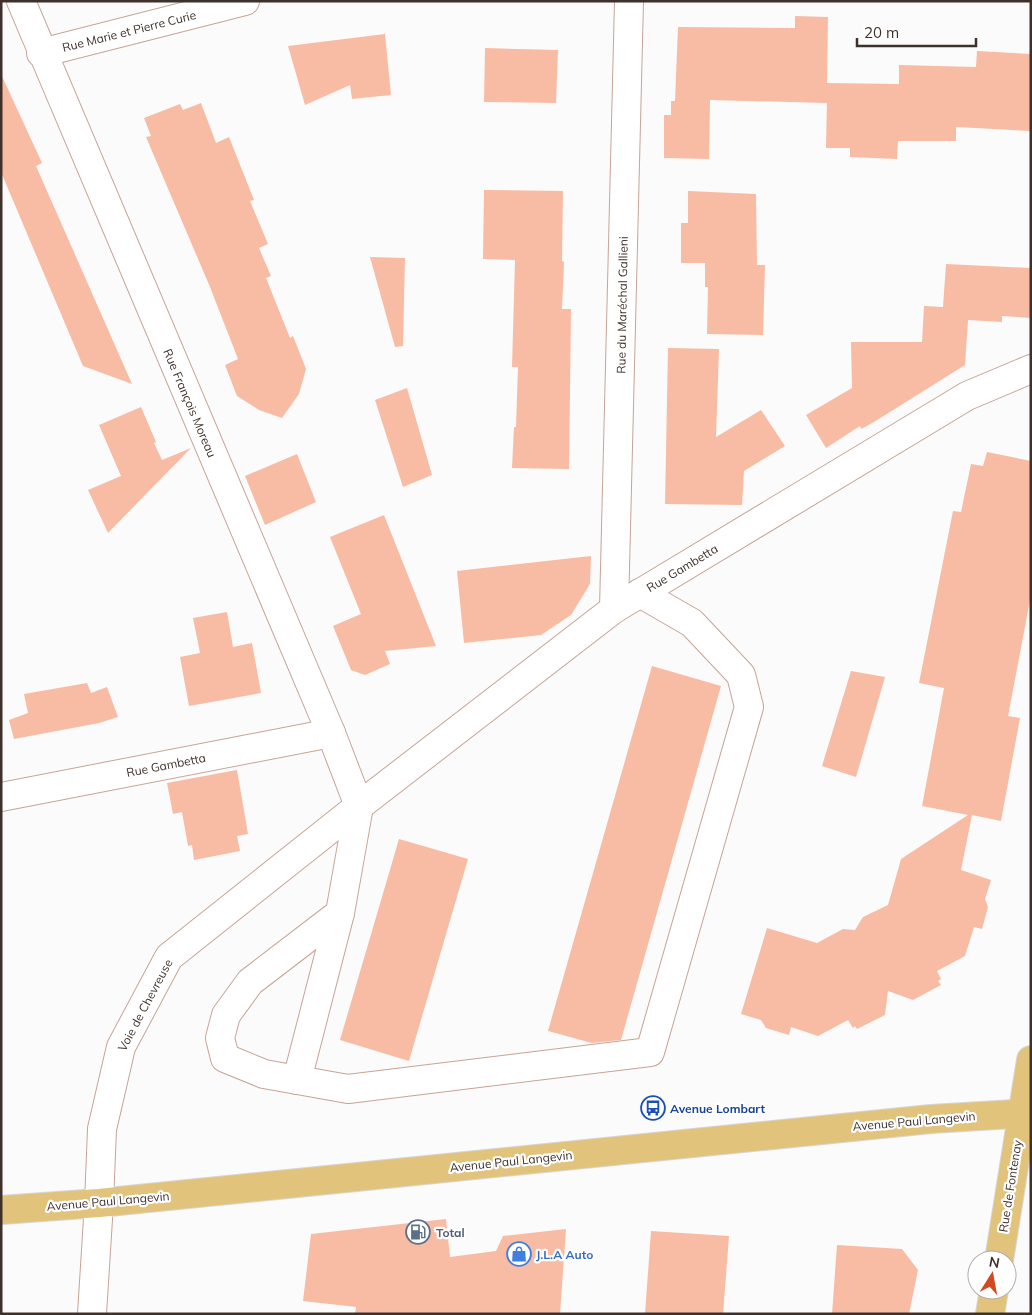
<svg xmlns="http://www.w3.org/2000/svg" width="1032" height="1315" viewBox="0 0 1032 1315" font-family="Mulish,sans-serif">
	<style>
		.building { fill: #f8bba3 }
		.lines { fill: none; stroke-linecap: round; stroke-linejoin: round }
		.minor-casing { stroke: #c6a496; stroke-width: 30 }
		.major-casing { stroke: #d8d6d4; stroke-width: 30 }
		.minor { stroke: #fff; stroke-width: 28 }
		.major { stroke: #e1c37c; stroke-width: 28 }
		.labels { text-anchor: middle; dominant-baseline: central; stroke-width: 4.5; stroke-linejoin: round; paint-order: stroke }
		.street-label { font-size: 12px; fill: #3e302a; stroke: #fff }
		.transit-label { font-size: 12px; font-weight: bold; fill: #164399; stroke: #fff; text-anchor: start }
		.service-label { font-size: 12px; font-weight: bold; fill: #4e5e75; stroke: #fff; text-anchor: start }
		.shop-label { font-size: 12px; font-weight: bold; fill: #366cbe; stroke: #fff; text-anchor: start }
	</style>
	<rect width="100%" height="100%" fill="#fbfbfb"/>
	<g class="building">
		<path d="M 795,16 L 828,17 L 827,83 L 899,84 L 899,65 L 976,67 L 977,51 L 1031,54 L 1031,131 L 956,127 L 956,141 L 898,141 L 897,159 L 850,157 L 850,148 L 826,148 L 827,98 L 827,103 L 710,100 L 709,159 L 664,158 L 664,115 L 671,115 L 671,101 L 675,101 L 678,27 L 795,28 Z"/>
		<path d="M 385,34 L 391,95 L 352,99 L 350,85 L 305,105 L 288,46 Z"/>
		<path d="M 485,48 L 558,50 L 556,103 L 484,102 Z"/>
		<path d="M 1,74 L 42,163 L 36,166 L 132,384 L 83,366 L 1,172 Z"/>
		<path d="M 201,103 L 216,143 L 229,137 L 254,200 L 250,201 L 268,244 L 259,248 L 271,276 L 266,278 L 290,338 L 293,336 L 306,369 L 299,394 L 282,418 L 259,410 L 237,396 L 225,365 L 238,359 L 210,287 L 146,137 L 151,136 L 144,118 L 180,104 L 183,110 Z"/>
		<path d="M 484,190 L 563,191 L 562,261 L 564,262 L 562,309 L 571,309 L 569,469 L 512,468 L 514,427 L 516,427 L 518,367 L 512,367 L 515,260 L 483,259 Z"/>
		<path d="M 688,191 L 756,194 L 757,265 L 765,265 L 763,335 L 707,334 L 708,287 L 705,287 L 705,263 L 681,263 L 681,223 L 688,223 Z"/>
		<path d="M 370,257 L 405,258 L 403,346 L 395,347 Z"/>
		<path d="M 946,264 L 1031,268 L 1031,318 L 1002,316 L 1002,322 L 968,320 L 965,365 L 874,422 L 861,429 L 860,426 L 826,448 L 806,415 L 852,388 L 851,342 L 922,342 L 924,306 L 943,307 Z"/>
		<path d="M 668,348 L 719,349 L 716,437 L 761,410 L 785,446 L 744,471 L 742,505 L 665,504 Z"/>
		<path d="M 407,388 L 432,475 L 403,487 L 375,400 Z"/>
		<path d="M 141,407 L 156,442 L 154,443 L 162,460 L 191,448 L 108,533 L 88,490 L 121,476 L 99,425 Z"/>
		<path d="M 987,452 L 1031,461 L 1031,595 L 1008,716 L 1020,718 L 1001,821 L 972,815 L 961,870 L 991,880 L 985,899 L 988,907 L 982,929 L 974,927 L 965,956 L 937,971 L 941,979 L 938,981 L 941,985 L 913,1000 L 888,991 L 885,1015 L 857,1029 L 855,1026 L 853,1028 L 848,1020 L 818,1036 L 791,1027 L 789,1035 L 766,1028 L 761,1020 L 741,1014 L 767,928 L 817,943 L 843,929 L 855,930 L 863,917 L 888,905 L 901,859 L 968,815 L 922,806 L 944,688 L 919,683 L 953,511 L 961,512 L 971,464 L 983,466 Z"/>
		<path d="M 297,454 L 316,502 L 265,525 L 245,476 Z"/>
		<path d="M 384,515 L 436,646 L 385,651 L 390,664 L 365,675 L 351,670 L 333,626 L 361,614 L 330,537 Z"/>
		<path d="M 591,556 L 590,584 L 571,615 L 541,635 L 464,643 L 457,571 Z"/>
		<path d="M 227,612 L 233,647 L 252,643 L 261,693 L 189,706 L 180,657 L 200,653 L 193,618 Z"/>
		<path d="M 652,666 L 721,686 L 621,1040 L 592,1043 L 548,1031 Z"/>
		<path d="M 851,671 L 885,677 L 856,777 L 822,766 Z"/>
		<path d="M 87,683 L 91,693 L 107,687 L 118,717 L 99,723 L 14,739 L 9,720 L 28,713 L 24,694 Z"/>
		<path d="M 237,770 L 248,834 L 237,836 L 240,851 L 194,860 L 192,845 L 188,846 L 182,812 L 173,814 L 167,783 Z"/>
		<path d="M 399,839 L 468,859 L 409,1061 L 340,1040 Z"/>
		<path d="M 446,1219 L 450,1257 L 496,1251 L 503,1236 L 566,1229 L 560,1314 L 355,1314 L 356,1307 L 303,1301 L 311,1234 Z"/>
		<path d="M 651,1231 L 729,1236 L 723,1314 L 645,1314 Z"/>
		<path d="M 837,1245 L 902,1249 L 918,1270 L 909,1314 L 832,1314 Z"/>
	</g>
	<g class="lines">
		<g class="minor-casing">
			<g id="minor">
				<path d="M 21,1 L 331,733 L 359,806"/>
				<path d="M 41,53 L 245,1"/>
				<path d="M 614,609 L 629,1"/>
				<path d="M 1,797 L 331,733"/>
				<path d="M 359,806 L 340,913 L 250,982 L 226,1015 L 220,1038 L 225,1058 L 264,1074 L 348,1089 L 650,1052 L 749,707 L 741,675 L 692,623 L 640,593"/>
				<path d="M 297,1080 L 340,913"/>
				<path d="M 92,1314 L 99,1203 L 102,1129 L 121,1047 L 169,957 L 359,806 L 614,609 L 967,396 L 1031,369"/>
			</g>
		</g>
		<g class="major-casing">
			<g id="major">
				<path d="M 1,1210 L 99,1203 L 931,1119 L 1031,1113"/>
				<path d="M 999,1260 L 1031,1060"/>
				<path d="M 990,1314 L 994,1290"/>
			</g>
		</g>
		<use href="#minor" class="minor"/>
		<use href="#major" class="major"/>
	</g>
	<defs>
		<g id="bus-ring" transform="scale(1.25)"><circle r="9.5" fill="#fff" stroke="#1a4fb4" stroke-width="1.5"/><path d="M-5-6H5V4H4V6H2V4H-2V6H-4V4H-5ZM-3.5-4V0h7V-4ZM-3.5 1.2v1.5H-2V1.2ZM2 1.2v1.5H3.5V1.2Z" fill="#1a4fb4"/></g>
		<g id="fuel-ring" transform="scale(1.25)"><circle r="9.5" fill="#fff" stroke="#5c6f8a" stroke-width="1.5"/><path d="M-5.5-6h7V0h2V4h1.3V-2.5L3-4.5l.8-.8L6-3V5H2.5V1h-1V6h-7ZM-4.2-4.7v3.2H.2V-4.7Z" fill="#5c6f8a"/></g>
		<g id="shop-ring" transform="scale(1.25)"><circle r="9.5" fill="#fff" stroke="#3f7fe0" stroke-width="1.5"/><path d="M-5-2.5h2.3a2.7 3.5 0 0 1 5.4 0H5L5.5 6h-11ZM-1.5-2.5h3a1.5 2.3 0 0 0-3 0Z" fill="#3f7fe0"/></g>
	</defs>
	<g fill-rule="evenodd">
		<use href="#bus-ring" x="653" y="1108"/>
		<use href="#fuel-ring" x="418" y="1232"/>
		<use href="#shop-ring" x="519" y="1254"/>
	</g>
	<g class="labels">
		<g class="street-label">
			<text transform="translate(129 31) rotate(-14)">Rue Marie et Pierre Curie</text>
			<text transform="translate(622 305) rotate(-89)">Rue du Maréchal Gallieni</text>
			<text transform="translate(190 403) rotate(67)">Rue François Moreau</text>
			<text transform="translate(682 568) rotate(-31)">Rue Gambetta</text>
			<text transform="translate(166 765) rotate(-11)">Rue Gambetta</text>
			<text transform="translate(145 1005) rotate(-62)">Voie de Chevreuse</text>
			<text transform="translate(914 1121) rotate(-5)">Avenue Paul Langevin</text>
			<text transform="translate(511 1161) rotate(-6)">Avenue Paul Langevin</text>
			<text transform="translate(1010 1186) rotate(-81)">Rue de Fontenay</text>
			<text transform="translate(108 1201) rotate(-5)">Avenue Paul Langevin</text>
		</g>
		<g class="transit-label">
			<text x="670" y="1108">Avenue Lombart</text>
		</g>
		<g class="service-label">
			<text x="436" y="1232">Total</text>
		</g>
		<g class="shop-label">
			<text x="536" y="1254">J.L.A Auto</text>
		</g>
	</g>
	<rect width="1032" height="1315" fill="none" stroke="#3e302a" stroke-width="5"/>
	<g transform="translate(992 1275) rotate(11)"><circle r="24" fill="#ffffff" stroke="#b2acaa"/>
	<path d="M0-4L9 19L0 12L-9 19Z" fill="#d1491f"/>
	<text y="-8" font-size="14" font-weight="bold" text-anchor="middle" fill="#3e302a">N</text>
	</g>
	<path d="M857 38v8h119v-8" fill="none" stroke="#3e302a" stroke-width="2.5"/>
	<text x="864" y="38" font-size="15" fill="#3e302a" stroke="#ffffff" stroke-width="4" paint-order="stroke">20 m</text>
</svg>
